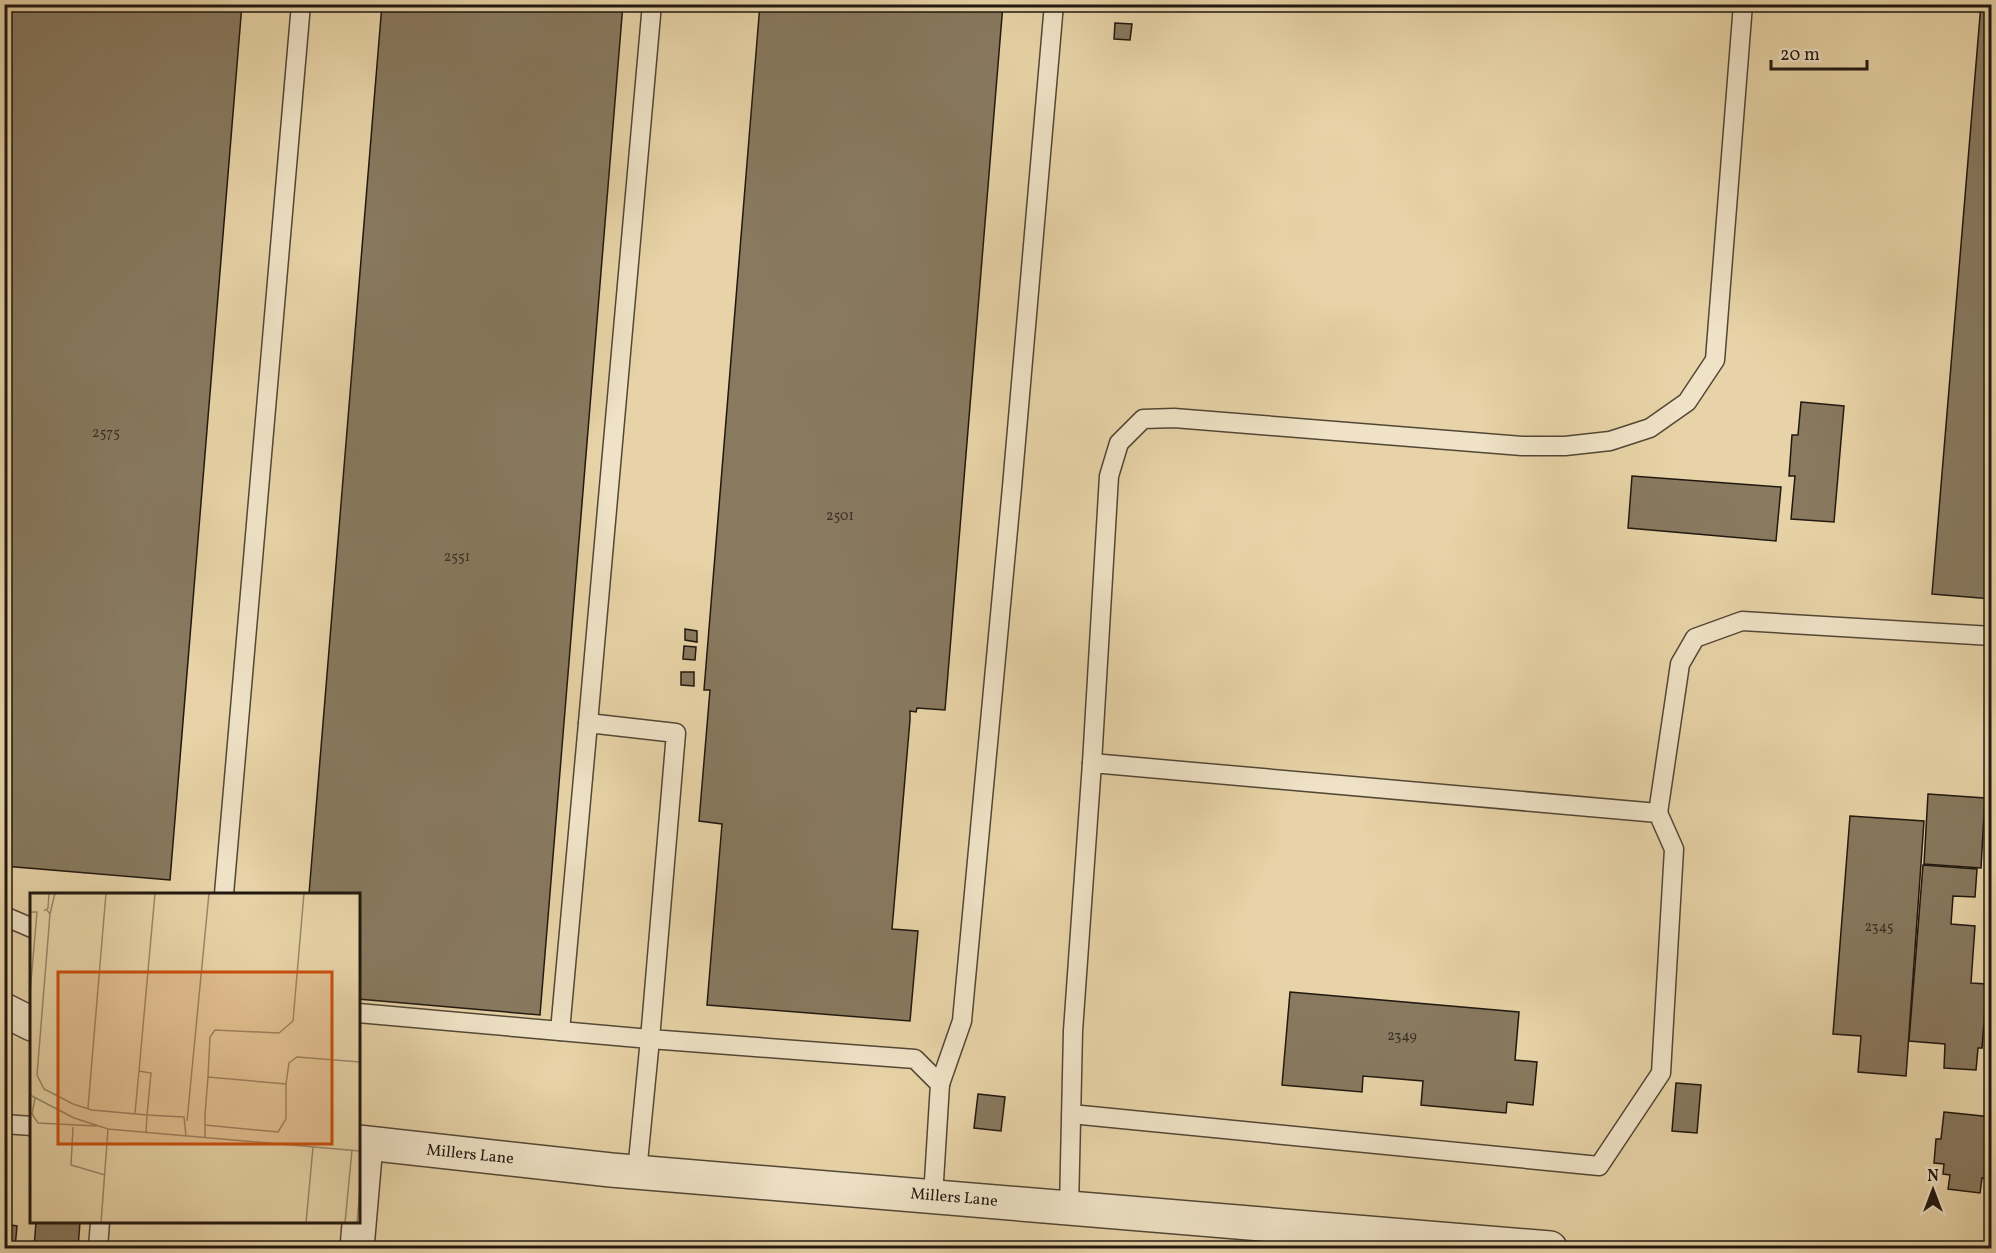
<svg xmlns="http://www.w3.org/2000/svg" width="1996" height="1253" viewBox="0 0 1996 1253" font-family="Vollkorn,serif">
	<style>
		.building { fill: #88795f; stroke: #211810; stroke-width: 1.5 }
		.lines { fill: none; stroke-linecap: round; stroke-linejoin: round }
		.service-casing { stroke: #524736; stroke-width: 21 }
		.minor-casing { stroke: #524736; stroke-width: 36 }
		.service { stroke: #efe2c6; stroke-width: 18 }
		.minor { stroke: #efe2c6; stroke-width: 33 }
		.labels { text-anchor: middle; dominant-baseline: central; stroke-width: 4.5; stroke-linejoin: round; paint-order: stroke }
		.number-label { font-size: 14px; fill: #3b3024 }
		.street-label { font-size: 16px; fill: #211810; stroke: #efe2c6 }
		.inset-road { fill: none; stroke: #98886b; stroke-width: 1.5 }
		.view { fill: #ca4f0d; fill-opacity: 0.15; stroke: #ca4f0d; stroke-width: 3 }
		.inset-edge { fill: none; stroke: #211810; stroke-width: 3 }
	</style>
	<rect width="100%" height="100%" fill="#e7d3a7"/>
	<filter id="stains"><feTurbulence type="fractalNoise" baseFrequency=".00333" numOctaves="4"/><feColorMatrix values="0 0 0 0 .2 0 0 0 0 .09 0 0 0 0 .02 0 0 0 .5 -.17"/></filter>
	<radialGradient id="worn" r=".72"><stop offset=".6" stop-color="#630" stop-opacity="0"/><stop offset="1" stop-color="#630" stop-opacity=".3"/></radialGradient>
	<g class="building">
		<path d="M 4,4 L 242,4 L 170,880 L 4,866 Z"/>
		<path d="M 623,4 L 540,1015 L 358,999 L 358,894 L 309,894 L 382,4 Z"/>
		<path d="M 760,4 L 1003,4 L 945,710 L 917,708 L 916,712 L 910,711 L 910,720 L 892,929 L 918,931 L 910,1021 L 707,1005 L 722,824 L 699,821 L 710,690 L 704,690 Z"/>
		<path d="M 1981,4 L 1992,4 L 1992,599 L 1932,594 Z"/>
		<path d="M 1115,23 L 1132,24 L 1130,40 L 1114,39 Z"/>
		<path d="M 1801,402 L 1844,406 L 1834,522 L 1791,519 L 1795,476 L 1789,476 L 1792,435 L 1798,435 Z"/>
		<path d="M 1632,476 L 1781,487 L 1776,541 L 1628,528 Z"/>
		<path d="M 685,629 L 697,631 L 697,642 L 685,640 Z"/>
		<path d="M 684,646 L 696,647 L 695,660 L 683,659 Z"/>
		<path d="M 681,672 L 694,672 L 694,686 L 681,685 Z"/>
		<path d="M 1928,794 L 1985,798 L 1981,868 L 1924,864 Z"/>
		<path d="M 1850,816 L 1924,821 L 1906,1076 L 1858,1072 L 1861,1036 L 1833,1034 Z"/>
		<path d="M 1923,865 L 1977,869 L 1975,897 L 1953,896 L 1951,924 L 1975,926 L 1971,983 L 1987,984 L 1982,1048 L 1978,1048 L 1976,1070 L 1944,1068 L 1945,1044 L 1909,1041 Z"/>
		<path d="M 1290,992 L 1519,1012 L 1515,1060 L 1537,1062 L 1533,1105 L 1507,1102 L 1506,1113 L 1421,1105 L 1423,1081 L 1363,1076 L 1362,1092 L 1282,1085 Z"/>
		<path d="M 1676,1083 L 1701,1085 L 1697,1133 L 1672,1131 Z"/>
		<path d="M 978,1094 L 1005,1097 L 1001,1131 L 974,1128 Z"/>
		<path d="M 1944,1112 L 1992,1117 L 1992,1142 L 1987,1179 L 1982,1178 L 1980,1193 L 1948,1189 L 1950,1175 L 1943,1174 L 1944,1164 L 1934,1163 L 1936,1139 L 1941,1139 Z"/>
		<path d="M 36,1222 L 80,1222 L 78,1248 L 34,1248 Z"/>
		<path d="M 4,1224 L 17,1226 L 15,1248 L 4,1248 Z"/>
	</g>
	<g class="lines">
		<g class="service-casing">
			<g id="service">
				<path d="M 588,723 L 652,4"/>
				<path d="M 1092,763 L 1109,476 L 1119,443 L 1143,419 L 1174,418 L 1522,446 L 1565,446 L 1610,441 L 1650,428 L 1687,402 L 1715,360 L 1743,4"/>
				<path d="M 1658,813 L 1680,664 L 1695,638 L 1742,621 L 1992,636"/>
				<path d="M 224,894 L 301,4"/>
				<path d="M 4,916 L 32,928"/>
				<path d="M 358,1013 L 650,1039 L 637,1172"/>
				<path d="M 560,1031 L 588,723 L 676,733 L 650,1039 L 915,1059 L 940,1084 L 933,1197"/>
				<path d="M 940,1084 L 962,1021 L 1012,487 L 1054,4"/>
				<path d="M 4,1124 L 32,1126"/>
				<path d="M 1069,1208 L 1073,1031 L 1092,763 L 1658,813 L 1674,849 L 1661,1073 L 1599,1166 L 1071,1114"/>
				<path d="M 98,1248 L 100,1222"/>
			</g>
		</g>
		<g class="minor-casing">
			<g id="minor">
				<path d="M 4,1010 L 32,1024"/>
				<path d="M 358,1142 L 611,1170 L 1550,1248"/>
				<path d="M 357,1248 L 366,1144"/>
			</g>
		</g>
		<use href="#service" class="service"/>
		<use href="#minor" class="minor"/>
	</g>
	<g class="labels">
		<g class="number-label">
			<text x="106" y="433">2575</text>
			<text x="840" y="516">2501</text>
			<text x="457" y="557">2551</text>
			<text x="1879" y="927">2345</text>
			<text x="1402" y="1036">2349</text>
		</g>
		<g class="street-label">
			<text transform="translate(470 1155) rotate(6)">Millers Lane</text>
			<text transform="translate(954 1198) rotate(5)">Millers Lane</text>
		</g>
	</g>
	<g transform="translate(30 893)">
		<rect width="330" height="330" fill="#e7d3a7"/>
		<path class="inset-road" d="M 17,17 L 20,21 L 7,182 L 14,196 L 43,211 L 62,217 L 117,222 L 116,240M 14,18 L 18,15 L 19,0M 0,19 L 7,19 L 0,100M 20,21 L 25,0M 109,178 L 125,0M 178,184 L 180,144 L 185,137 L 249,140 L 263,128 L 274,0M 256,191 L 259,170 L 267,164 L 330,169M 0,202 L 44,225 L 78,236 L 330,258M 5,205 L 2,221 L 8,230 L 67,233M 58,215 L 76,0M 105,220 L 109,178 L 121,180 L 117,222 L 154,224 L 156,243M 157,228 L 179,0M 43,234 L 41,272 L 75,282M 175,245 L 175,221 L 178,184 L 256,191 L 256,226 L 248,239 L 175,232M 71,330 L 78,236M 276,330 L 283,254M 315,330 L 322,257M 327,330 L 330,295"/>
		<path class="view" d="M 28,79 L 302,79 L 302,251 L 28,251 Z"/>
		<rect width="330" height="330" class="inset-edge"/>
	</g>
	<rect width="1996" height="1253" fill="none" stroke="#e7d3a7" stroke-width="24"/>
	<rect x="6" y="6" width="1984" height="1241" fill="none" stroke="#211810" stroke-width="3"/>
	<rect x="12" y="12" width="1972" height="1229" fill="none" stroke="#211810" stroke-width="1.5"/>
	<g transform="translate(1933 1190)" stroke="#efe2c6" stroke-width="4.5" paint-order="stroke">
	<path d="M0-4.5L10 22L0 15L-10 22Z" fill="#211810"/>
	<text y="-9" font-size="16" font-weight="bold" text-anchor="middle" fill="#211810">N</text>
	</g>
	<path d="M1771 60v9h96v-9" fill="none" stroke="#211810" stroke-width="3"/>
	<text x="1780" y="60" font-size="18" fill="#211810" stroke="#efe2c6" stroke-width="4.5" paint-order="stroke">20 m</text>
	<rect width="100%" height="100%" filter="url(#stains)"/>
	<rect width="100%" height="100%" fill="url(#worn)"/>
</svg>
